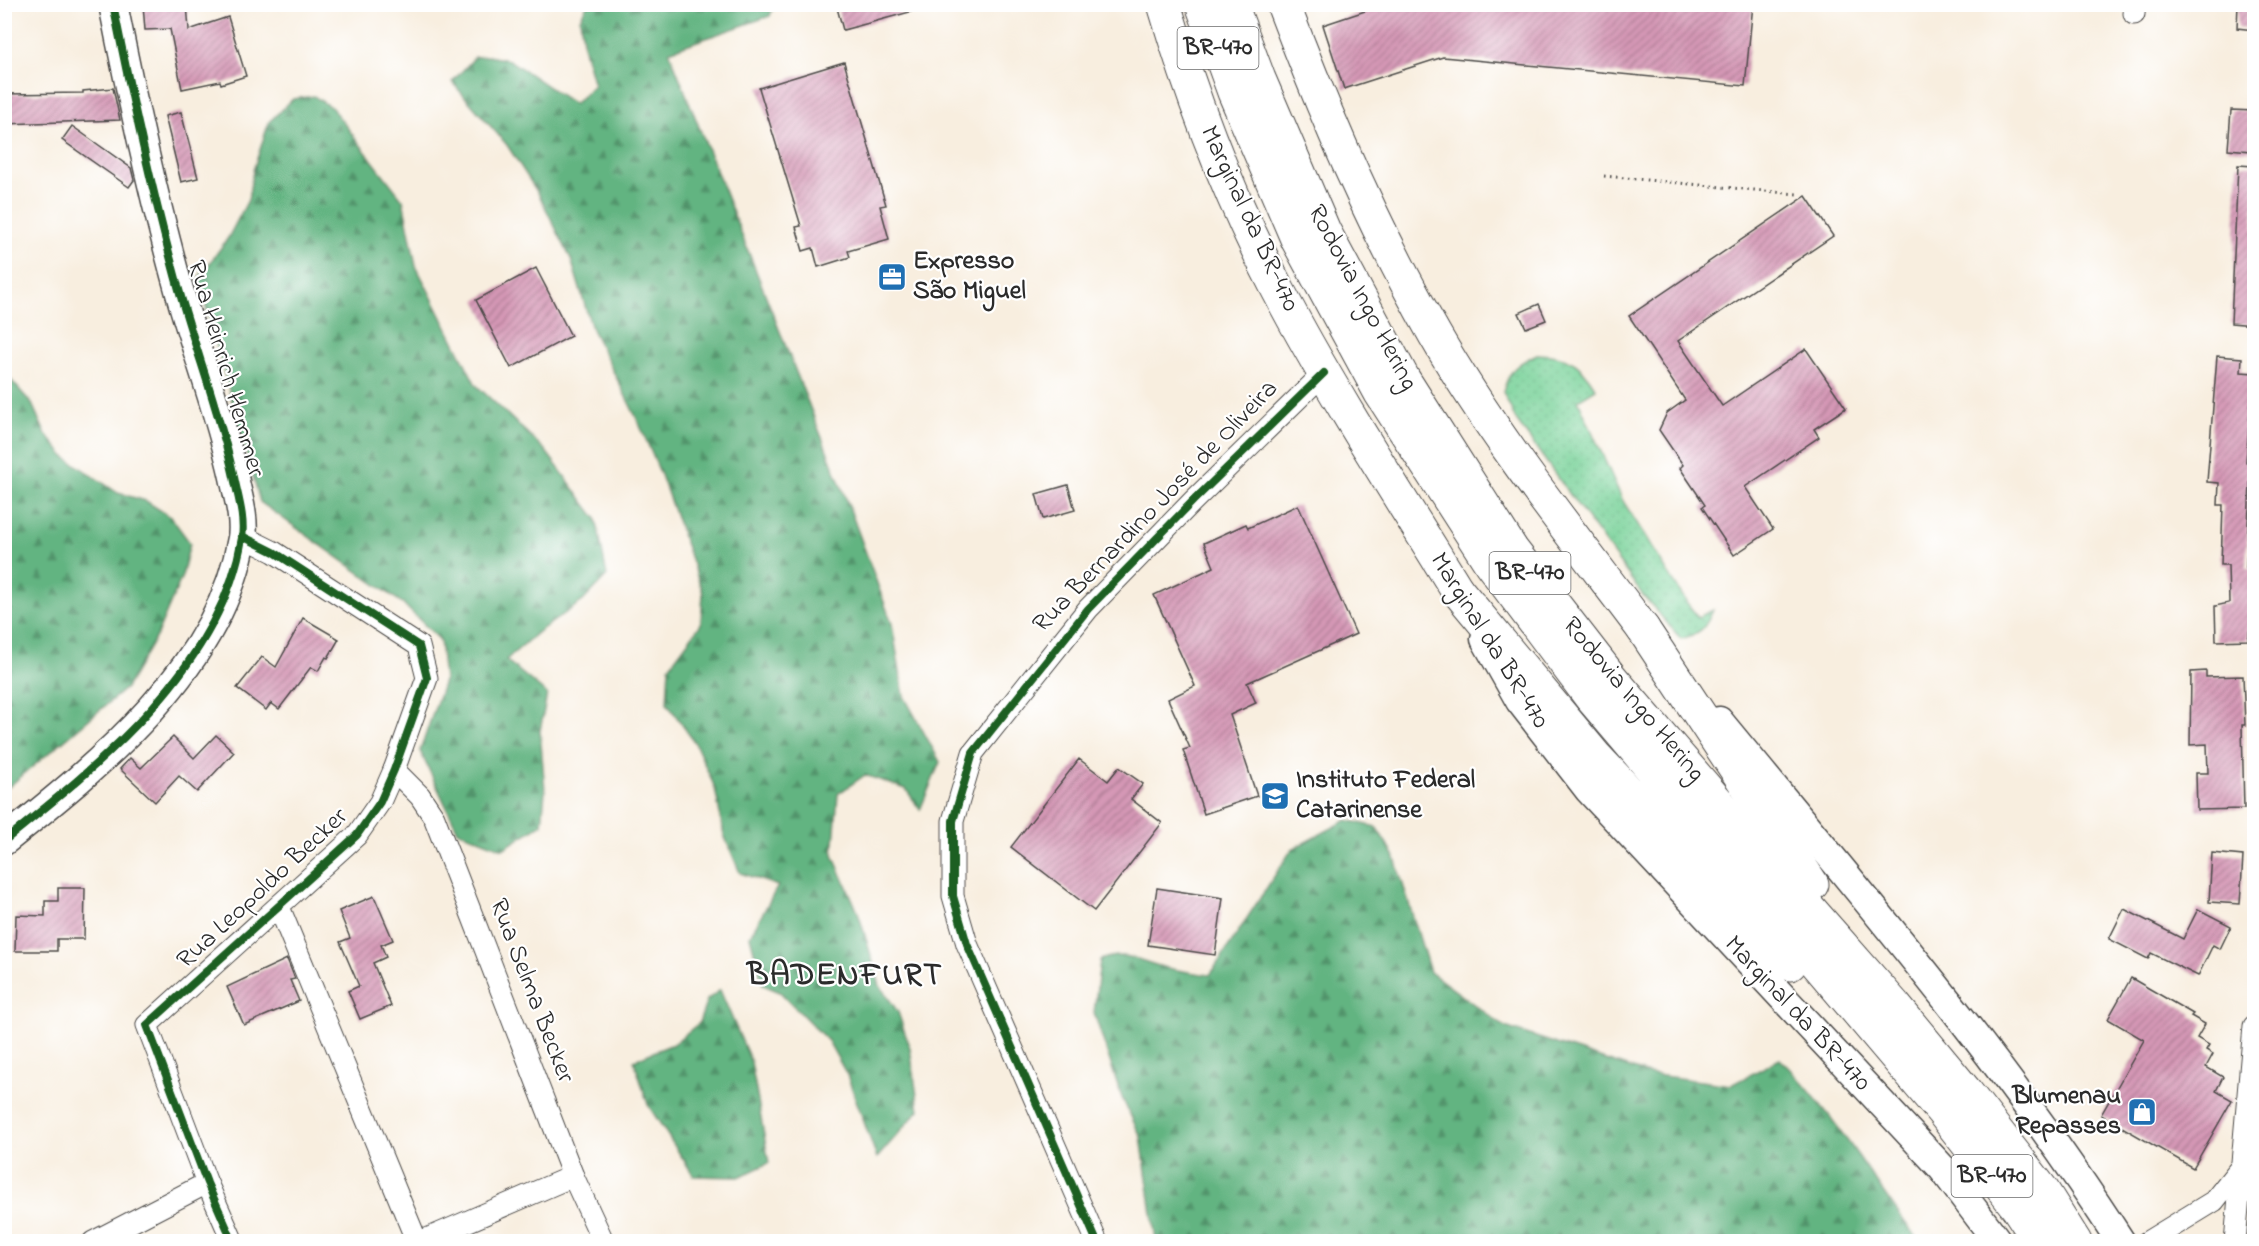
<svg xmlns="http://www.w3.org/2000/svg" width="2259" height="1246" viewBox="0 0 2259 1246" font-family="'Indie Flower',sans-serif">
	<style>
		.grass { fill: url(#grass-dots); stroke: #527e62; stroke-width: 1.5 }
		.forest { fill: url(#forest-firs); stroke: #467056; stroke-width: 1.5 }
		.building { fill: url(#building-hatch) }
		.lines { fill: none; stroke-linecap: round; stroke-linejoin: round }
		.street-casing { stroke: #4a4846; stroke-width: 23 }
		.secondary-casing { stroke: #4a4846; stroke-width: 31 }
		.primary-casing { stroke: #4a4846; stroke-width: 35 }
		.highway-casing { stroke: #4a4846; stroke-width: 35 }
		.path { stroke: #4a4846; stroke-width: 3; stroke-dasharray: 1.5 4.5; stroke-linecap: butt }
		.street { stroke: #fff; stroke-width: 21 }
		.secondary { stroke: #fff; stroke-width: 28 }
		.primary { stroke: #fff; stroke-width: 33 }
		.highway { stroke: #fff; stroke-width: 33 }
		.cycleway-casing { stroke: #fff; stroke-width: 11 }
		.cycleway { stroke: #1b5e20; stroke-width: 8 }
		.labels { text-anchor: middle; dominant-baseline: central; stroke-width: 4.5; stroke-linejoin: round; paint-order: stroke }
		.shield { fill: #fff; stroke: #6b6b6b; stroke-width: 1.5 }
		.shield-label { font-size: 24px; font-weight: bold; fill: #2b2b2b }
		.street-label { font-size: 26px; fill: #2b2b2b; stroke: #fff }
		.poi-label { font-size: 26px; font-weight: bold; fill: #2b2b2b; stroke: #fff; text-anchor: start }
		.district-label { font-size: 32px; font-weight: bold; letter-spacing: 1.5px; fill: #2b2b2b; stroke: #fff }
	</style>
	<defs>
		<pattern id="grass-dots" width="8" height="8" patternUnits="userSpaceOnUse" patternTransform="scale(1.5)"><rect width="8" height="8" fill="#78d299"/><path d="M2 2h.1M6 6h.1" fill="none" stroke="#68b484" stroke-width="1.8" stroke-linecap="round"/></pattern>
		<pattern id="forest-firs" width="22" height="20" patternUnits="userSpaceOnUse" patternTransform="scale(1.5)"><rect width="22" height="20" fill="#62b481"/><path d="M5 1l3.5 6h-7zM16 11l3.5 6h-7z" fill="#51936a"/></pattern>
		<pattern id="building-hatch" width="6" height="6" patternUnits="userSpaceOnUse" patternTransform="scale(1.5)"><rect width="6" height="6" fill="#d598b6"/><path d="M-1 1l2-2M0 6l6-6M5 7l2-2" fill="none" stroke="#ad7c94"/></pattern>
	</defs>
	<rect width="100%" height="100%" fill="#fff"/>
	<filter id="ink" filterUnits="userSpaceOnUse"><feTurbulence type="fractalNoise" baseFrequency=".0167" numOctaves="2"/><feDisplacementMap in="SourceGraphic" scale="12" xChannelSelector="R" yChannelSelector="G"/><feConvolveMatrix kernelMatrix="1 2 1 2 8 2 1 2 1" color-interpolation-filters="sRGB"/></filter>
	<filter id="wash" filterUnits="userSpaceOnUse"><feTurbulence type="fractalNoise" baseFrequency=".008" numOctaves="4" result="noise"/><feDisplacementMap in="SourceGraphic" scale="24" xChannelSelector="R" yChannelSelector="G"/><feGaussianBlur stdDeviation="1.35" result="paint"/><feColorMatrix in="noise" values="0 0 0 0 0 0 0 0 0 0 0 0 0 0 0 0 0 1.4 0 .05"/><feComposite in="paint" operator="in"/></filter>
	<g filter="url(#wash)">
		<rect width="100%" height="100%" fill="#f8eedf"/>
		<path class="grass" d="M 1537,354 C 1568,355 1580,362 1596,389 L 1578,400 L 1623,501 L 1687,603 L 1698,617 L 1713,610 C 1705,629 1701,633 1681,639 L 1642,594 L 1516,420 L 1503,392 C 1509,370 1516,364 1537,354 Z"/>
		<g class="forest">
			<path d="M 587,5 L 774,5 L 770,16 L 669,51 L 847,501 L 892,624 L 904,696 L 940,762 L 920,810 L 906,789 L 865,775 L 838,794 L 833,855 L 858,912 L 880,986 L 898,1012 L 910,1048 L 919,1110 L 877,1158 L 847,1075 L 828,1041 L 780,992 L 763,985 L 750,936 L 778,886 L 740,873 L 724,835 L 715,788 L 695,743 L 667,703 L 669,667 L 701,624 L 703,593 L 661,475 L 638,421 L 592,329 L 571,259 L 538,193 L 507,145 L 452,82 L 475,57 L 488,56 L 509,60 L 574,104 L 594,85 L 584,49 L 580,19 Z"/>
			<path d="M 314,96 L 332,108 L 403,200 L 416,266 L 476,385 L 545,450 L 596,518 L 607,576 L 583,601 L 538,632 L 506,660 L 547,694 L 540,731 L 545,791 L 542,824 L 503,849 L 458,831 L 420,751 L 444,681 L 440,640 L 402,603 L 260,502 L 198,279 L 228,238 L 248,200 L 253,171 L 269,122 L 293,99 Z"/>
			<path d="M 5,375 L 11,380 L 32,404 L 45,433 L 65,457 L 118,493 L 146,501 L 171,517 L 190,543 L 182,576 L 157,635 L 126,688 L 5,790 Z"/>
			<path d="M 1347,820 L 1376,827 L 1394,855 L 1430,972 L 1505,1027 L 1648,1074 L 1731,1085 L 1780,1059 C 1835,1113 1872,1181 1919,1241 L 1156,1241 L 1141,1137 L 1122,1098 L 1094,1013 L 1100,960 C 1127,950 1138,961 1163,967 C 1178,971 1195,973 1210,975 L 1292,849 Z"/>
			<path d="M 720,990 L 751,1062 L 769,1163 L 739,1177 L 694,1176 L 648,1105 L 634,1060 L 673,1044 L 699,1023 L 707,1000 Z"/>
		</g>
		<g id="blocks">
			<g class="building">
				<path d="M 143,4 L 187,4 L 189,30 L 228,17 L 246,76 L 221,84 L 220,81 L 182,89 L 170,29 L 145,30 Z"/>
				<path d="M 836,4 L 921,4 L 921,9 L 843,30 Z"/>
				<path d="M 1386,4 L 1753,4 L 1745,86 L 1443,57 L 1344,89 L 1323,25 Z"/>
				<path d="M 2238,4 L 2254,4 L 2254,30 L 2237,28 Z"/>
				<path d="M 844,62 L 886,205 L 880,206 L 889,239 L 848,251 L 850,257 L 818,267 L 813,248 L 803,251 L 796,227 L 801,226 L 759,88 Z"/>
				<path d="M 113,88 L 120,120 L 4,124 L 4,94 L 83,93 L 83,91 Z"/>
				<path d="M 2231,110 L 2254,111 L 2251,151 L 2228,149 Z"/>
				<path d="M 181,112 L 198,178 L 181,182 L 165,116 Z"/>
				<path d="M 72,126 L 131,168 L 134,180 L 129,187 L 62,140 Z"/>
				<path d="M 2238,165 L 2254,166 L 2254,325 L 2231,323 Z"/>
				<path d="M 1806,196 L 1833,236 L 1678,341 L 1722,406 L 1806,349 L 1846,408 L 1814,429 L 1819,437 L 1745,487 L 1773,529 L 1734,555 L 1702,507 L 1705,505 L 1680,468 L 1683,465 L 1659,430 L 1667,413 L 1685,400 L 1629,316 Z"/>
				<path d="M 536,268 L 571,336 L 511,368 L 476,300 Z"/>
				<path d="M 1539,304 L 1546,320 L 1526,328 L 1519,313 Z"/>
				<path d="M 2217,356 L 2242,358 L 2241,372 L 2254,373 L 2254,399 L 2251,399 L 2246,462 L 2251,463 L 2246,568 L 2254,568 L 2254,603 L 2248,640 L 2216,641 L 2215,606 L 2229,603 L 2228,565 L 2221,565 L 2223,505 L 2218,505 L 2219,483 L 2207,482 Z"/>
				<path d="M 1068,485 L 1075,510 L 1043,519 L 1036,494 Z"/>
				<path d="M 1298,505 L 1356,634 L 1247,683 L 1256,703 L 1230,715 L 1257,796 L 1204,814 L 1183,750 L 1190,748 L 1168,699 L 1195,686 L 1154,595 L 1214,567 L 1204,543 L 1246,524 L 1248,528 Z"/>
				<path d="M 303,618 L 339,639 L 328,658 L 326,657 L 318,671 L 311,667 L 279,709 L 271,703 L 266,710 L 237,688 L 262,657 L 276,667 Z"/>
				<path d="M 2206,671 L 2206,677 L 2243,676 L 2245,725 L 2242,725 L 2244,809 L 2197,810 L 2196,773 L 2208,773 L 2207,744 L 2190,745 L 2191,672 Z"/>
				<path d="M 216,735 L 234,752 L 197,792 L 179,776 L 155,802 L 120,769 L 130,758 L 141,768 L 173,737 L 194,758 Z"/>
				<path d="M 1079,759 L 1108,781 L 1119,767 L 1143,784 L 1131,799 L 1162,823 L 1094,911 L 1011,847 Z"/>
				<path d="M 2212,853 L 2243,856 L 2240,904 L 2209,902 Z"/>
				<path d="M 58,888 L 85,888 L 84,939 L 57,939 L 57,951 L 15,951 L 16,915 L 45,916 L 45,901 L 58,901 Z"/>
				<path d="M 1157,888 L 1223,898 L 1215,955 L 1148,945 Z"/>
				<path d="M 374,896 L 393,940 L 381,945 L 386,957 L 373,963 L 391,1006 L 360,1019 L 348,991 L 359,986 L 340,942 L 350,938 L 339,911 Z"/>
				<path d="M 2124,909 L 2183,939 L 2198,909 L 2231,926 L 2220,949 L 2213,945 L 2198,976 L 2151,953 L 2148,959 L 2109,939 Z"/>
				<path d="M 287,959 L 295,979 L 290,980 L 299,1001 L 244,1025 L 227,987 Z"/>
				<path d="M 2131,978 L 2193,1014 L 2191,1016 L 2205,1024 L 2197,1038 L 2209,1045 L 2206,1050 L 2213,1054 L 2206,1067 L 2223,1077 L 2216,1091 L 2232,1100 L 2193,1168 L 2101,1115 L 2144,1040 L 2108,1019 Z"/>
			</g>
		</g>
	</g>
	<g filter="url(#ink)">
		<use href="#blocks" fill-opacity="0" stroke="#4a4846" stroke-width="1.5"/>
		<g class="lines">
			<g class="street-casing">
				<g id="street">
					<path d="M 2134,14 L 2135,4"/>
					<path d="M 394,770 L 420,796 L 434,817 L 573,1176 L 603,1241"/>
					<path d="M 279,907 L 417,1242"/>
					<path d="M 93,1242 L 207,1183"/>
					<path d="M 233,1242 L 207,1183 L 147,1025 L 357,835 L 380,802 L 394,770 L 427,678 L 419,646 L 274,552 L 242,536"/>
					<path d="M 420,1242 L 573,1176"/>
					<path d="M 1097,1242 L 967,944 L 953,896 L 953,821 L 973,753 L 1088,609 L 1193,501 L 1324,373"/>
					<path d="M 2147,1242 L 2214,1201 L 2241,1167"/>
					<path d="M 2235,1242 L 2254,1026"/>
				</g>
			</g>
			<g class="secondary-casing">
				<g id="secondary">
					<path d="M 1485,639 L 1520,701 L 1589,790 L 1943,1169 L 1998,1242"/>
					<path d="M 1719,721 C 1858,890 2002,1057 2121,1242"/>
					<path d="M 4,841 C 100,764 221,667 242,538 C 245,518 238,497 234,477 C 221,418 200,362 183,304 C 155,206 133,105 113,4"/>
				</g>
			</g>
			<g class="primary-casing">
				<g id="primary">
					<path d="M 1164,4 C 1193,102 1231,200 1278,290 C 1332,393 1396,491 1457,590"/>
					<path d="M 1283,4 C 1326,118 1375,230 1435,335 C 1495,439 1571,533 1643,629"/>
				</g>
			</g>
			<g class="highway-casing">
				<g id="highway">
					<path d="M 1202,4 L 1234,92 L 1298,241 L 1380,392 L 1491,564 L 1590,696 L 1942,1111 L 2017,1207 L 2040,1242"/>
					<path d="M 1231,4 L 1259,79 L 1324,231 L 1404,380 L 1512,550 L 1612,679 L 1814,914 L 1894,1005 L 1966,1092 L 2043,1191 L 2075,1242"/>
					<path d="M 1457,590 L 1595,756 L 1790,964"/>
					<path d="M 1643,629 L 1812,884"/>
				</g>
			</g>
			<path class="path" d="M 1604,176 L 1797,194"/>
			<use href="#street" class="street"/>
			<use href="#secondary" class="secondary"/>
			<use href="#primary" class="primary"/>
			<use href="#highway" class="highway"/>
			<g class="cycleway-casing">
				<g id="cycleway">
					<path d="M 4,841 C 100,764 221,667 242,538 C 245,518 238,497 234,477 C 221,418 200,362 183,304 C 155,206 133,105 113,4"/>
					<path d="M 233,1242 L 207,1183 L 147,1025 L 357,835 L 380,802 L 394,770 L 427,678 L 419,646 L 274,552 L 242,536"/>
					<path d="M 1097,1242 L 967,944 L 953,896 L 953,821 L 973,753 L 1088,609 L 1193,501 L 1324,373"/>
				</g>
			</g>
			<use href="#cycleway" class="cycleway"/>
		</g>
	</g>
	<defs>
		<g id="office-square" transform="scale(1.5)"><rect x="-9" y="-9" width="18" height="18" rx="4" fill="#1f6fb2" stroke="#fff"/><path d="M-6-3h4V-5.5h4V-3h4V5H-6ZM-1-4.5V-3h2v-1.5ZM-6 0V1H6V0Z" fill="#fff"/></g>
		<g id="university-square" transform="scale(1.5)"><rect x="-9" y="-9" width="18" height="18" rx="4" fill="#1f6fb2" stroke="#fff"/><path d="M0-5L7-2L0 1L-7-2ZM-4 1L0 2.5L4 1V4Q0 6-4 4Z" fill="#fff"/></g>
		<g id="shop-square" transform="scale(1.5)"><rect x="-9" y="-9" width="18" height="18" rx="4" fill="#1f6fb2" stroke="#fff"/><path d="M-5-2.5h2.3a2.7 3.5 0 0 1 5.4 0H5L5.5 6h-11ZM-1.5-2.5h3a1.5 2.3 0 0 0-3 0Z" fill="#fff"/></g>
	</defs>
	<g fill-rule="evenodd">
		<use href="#office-square" x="892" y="277"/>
		<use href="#university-square" x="1275" y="796"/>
		<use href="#shop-square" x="2142" y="1112"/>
	</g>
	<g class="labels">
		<g class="shield">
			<rect x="1177.5" y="27" width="81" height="42" rx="4.5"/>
			<rect x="1489.5" y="552" width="81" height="42" rx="4.5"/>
			<rect x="1951.5" y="1155" width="81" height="42" rx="4.5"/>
		</g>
		<g class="shield-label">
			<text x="1218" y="48">BR-470</text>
			<text x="1530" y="573">BR-470</text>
			<text x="1992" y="1176">BR-470</text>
		</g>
		<g class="street-label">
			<text transform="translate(1249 219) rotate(65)">Marginal da BR-470</text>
			<text transform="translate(1362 298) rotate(62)">Rodovia Ingo Hering</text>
			<text transform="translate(225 369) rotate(74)">Rua Heinrich Hemmer</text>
			<text transform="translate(1156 507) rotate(-46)">Rua Bernardino José de Oliveira</text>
			<text transform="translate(1489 641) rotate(58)">Marginal da BR-470</text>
			<text transform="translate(1633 700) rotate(50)">Rodovia Ingo Hering</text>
			<text transform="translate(263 889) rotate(-43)">Rua Leopoldo Becker</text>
			<text transform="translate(531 991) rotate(69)">Rua Selma Becker</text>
			<text transform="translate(1797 1014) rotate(47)">Marginal da BR-470</text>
		</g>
		<g class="poi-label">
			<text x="913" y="262">Expresso<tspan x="913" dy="30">São Miguel</tspan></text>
			<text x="1296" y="781">Instituto Federal<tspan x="1296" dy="30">Catarinense</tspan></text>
			<text x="2121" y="1097" text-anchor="end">Blumenau<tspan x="2121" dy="30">Repasses</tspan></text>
		</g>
		<g class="district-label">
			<text x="845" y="976">BADENFURT</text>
		</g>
	</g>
	<rect width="2259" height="1246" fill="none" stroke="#fff" stroke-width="24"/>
</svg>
